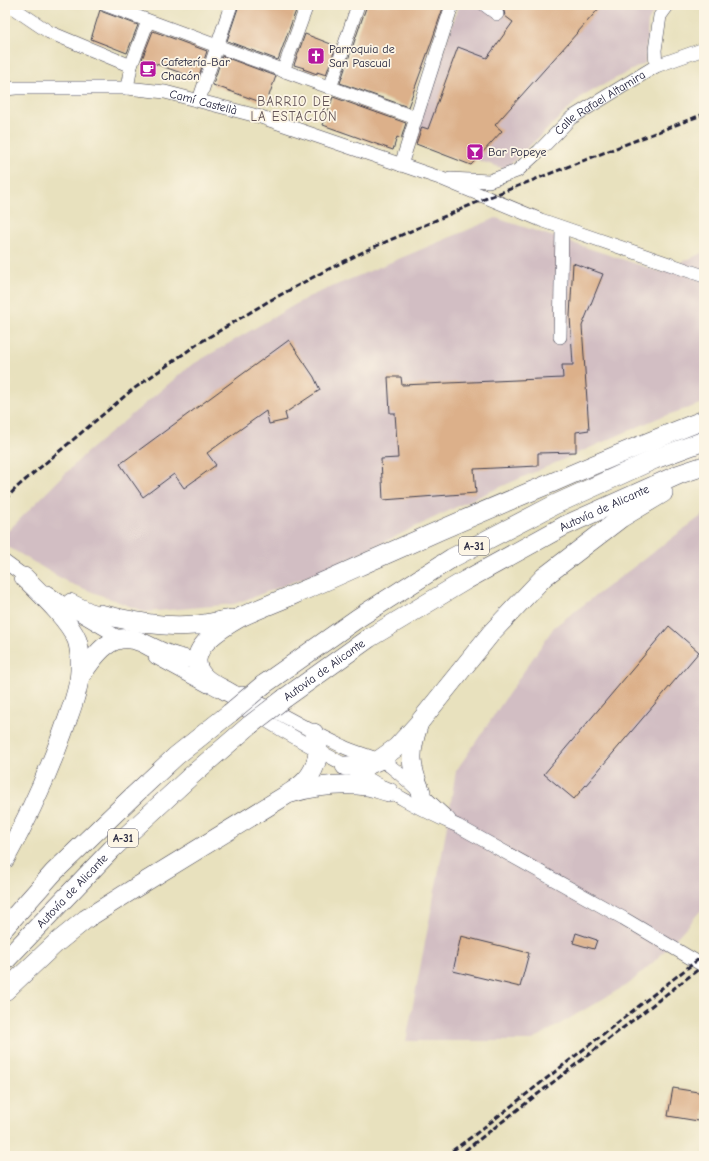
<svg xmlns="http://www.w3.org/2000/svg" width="709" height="1161" viewBox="0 0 709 1161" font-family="'Comic Neue',sans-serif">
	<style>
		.industrial { fill: #d2bec3 }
		.building { fill: #dcb08a }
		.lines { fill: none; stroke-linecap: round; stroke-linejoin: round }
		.minor-casing { stroke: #403f4f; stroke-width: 14 }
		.highway-casing { stroke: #403f4f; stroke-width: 20 }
		.minor { stroke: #fff; stroke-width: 13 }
		.highway { stroke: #fff; stroke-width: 19 }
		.rail { stroke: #22223b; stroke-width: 3; stroke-dasharray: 6 3; stroke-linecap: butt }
		.highway-bridge-casing { stroke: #403f4f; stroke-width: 20; stroke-linecap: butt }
		.highway-bridge { stroke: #fff; stroke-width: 19 }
		.labels { text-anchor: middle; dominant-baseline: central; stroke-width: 3.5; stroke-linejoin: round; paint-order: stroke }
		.shield { fill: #fcf5e5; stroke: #63616e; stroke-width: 1 }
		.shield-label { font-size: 11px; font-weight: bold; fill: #22223b }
		.poi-label { font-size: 12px; fill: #22223b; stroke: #fcf5e5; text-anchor: start }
		.street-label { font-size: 12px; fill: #22223b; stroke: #fcf5e5 }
		.neighbourhood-label { font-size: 13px; letter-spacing: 1px; fill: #635457; stroke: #fcf5e5 }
	</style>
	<rect width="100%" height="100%" fill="#fcf5e5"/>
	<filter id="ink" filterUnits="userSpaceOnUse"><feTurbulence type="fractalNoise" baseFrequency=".025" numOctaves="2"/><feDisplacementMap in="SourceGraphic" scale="8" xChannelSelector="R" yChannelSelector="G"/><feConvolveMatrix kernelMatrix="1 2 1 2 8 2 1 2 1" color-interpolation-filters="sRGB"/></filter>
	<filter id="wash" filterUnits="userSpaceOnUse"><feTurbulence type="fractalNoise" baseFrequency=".012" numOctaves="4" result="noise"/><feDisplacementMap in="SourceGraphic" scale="16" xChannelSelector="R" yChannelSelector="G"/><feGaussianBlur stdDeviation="0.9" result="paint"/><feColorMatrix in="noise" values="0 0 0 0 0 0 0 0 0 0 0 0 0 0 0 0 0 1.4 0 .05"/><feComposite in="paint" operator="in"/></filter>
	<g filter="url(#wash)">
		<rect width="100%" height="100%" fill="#e8e1be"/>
		<g class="industrial">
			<path d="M 459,5 L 657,5 L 648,22 L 645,63 L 582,96 L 537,139 L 505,169 L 413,139 Z"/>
			<path d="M 496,218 L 661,272 L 704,252 L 704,403 L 658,418 L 473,499 L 328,569 L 234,604 L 145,612 L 69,583 L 5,545 L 5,534 L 86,453 L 190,366 L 308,297 Z"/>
			<path d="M 704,514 L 704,907 L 659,957 L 630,983 L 531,1041 L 406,1041 L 442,854 L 456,771 L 554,627 Z"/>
		</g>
		<g id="blocks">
			<g class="building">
				<path d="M 239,5 L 298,5 L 278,60 L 227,41 Z"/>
				<path d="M 367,5 L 444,5 L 430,46 L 408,107 L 340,83 Z"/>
				<path d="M 498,5 L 602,5 L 495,125 L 502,131 L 471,165 L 416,144 L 422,127 L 428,129 L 458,47 L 487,58 L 513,22 L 505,16 L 504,11 Z"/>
				<path d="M 100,10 L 103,12 L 138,25 L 127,53 L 91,39 Z"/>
				<path d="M 153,31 L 207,51 L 198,79 L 142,59 Z"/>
				<path d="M 305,34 L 336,46 L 326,75 L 317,72 L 317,74 L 309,71 L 303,69 L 304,68 L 294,65 Z"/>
				<path d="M 222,56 L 276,76 L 266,104 L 213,85 Z"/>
				<path d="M 333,97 L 406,123 L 401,139 L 397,137 L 393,150 L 323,125 Z"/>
				<path d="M 573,263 L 603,274 L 582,326 L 589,430 L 576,432 L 576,452 L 538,453 L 538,466 L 474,469 L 476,493 L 383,500 L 381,459 L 398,458 L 395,413 L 390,413 L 388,377 L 401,377 L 402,385 L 563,378 L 562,365 L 573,365 L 570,316 Z"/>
				<path d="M 289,340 L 314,377 L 320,390 L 285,413 L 287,420 L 269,424 L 266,411 L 207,453 L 216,465 L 184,488 L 174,474 L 143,497 L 120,464 Z"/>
				<path d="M 669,626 L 699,652 L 574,799 L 544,774 Z"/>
				<path d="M 576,933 L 597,940 L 594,949 L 573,943 Z"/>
				<path d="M 461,936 L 529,953 L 520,987 L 453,971 Z"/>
				<path d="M 673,1088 L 704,1093 L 704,1122 L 668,1116 Z"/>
			</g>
		</g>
	</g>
	<g filter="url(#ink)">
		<use href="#blocks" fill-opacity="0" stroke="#403f4f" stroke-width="1"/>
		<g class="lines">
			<g class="minor-casing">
				<g id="minor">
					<path d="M 9,5 L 49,32 L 131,66"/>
					<path d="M 106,5 L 309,80 L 416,118"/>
					<path d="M 485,5 L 497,14"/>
					<path d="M 656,66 L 704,49"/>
					<path d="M 283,71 L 307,5"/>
					<path d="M 127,88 L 131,66 L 148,21"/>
					<path d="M 330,88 L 358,5"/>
					<path id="s1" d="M 5,89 L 16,88 L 127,88 L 165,92 L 261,117 L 440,178 L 541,220 L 704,276"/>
					<path d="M 199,100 L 231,5"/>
					<path d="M 401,165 L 452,5"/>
					<path id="s2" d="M 450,179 L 489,181 L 517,171 L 539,151 L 571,118 L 656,66 L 655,50 L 660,16 L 668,5"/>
					<path d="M 560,337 L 562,228"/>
					<path d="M 5,562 L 31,581"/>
					<path d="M 47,592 L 71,609 L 125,641"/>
					<path d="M 70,600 L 106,617"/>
					<path d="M 155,657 L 208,686"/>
					<path d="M 242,693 C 275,711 308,730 342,746 C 357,754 376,756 390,766 C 411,782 429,802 449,819"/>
					<path d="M 254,713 C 283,732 314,748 345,765 C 382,787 418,809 458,826 L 623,918 L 704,966"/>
				</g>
			</g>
			<g class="highway-casing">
				<g id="highway">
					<path d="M 100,614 C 132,621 161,628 194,625 C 206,625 219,621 231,619"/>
					<path d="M 80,677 C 94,656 111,629 141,642 C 156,649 166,656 184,659"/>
					<path d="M 263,685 L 358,618 L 452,558 L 554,505 L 655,459 L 704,441"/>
					<path id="s3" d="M 285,698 L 369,638 L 466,580 L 564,526 L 680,474 L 704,466"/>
					<path d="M 249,709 C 243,704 238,698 232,694 C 219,686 196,679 197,660 C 198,642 225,626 239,618 C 257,609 277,602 295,594 C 322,583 348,571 375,559 C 433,533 491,508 549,484 C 600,462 652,440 704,420"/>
					<path d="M 418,726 C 409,753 410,766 421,792"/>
					<path d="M 345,766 L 363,765 L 370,764 L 379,760 L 397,747 L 418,724 L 492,632 L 544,577 L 621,518 L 663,493"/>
					<path d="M 291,793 C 316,786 342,783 367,786 C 374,787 381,790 389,792"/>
					<path d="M 5,859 C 28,818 47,776 63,732 C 68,717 75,701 78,685 C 81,673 81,652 77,640 C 69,620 40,593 24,577"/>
					<path d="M 5,927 L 54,872 L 132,797 L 176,756 L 230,713"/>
					<path id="s4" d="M 5,961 L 112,849 L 192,775 L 250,725"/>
					<path d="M 5,991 L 55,944 L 86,919 L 135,888 L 288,794 C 294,790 301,786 306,780 C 317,768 322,748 314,733"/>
				</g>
			</g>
			<use href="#minor" class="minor"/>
			<use href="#highway" class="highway"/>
			<g class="rail">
				<path d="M 702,236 L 704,235"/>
				<path d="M 5,500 L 17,487 L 132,390 L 199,343 L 269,301 L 321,273 L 367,250 L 487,198 L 704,114"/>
				<path d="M 445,1156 L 473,1136 L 704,955"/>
				<path d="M 458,1156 L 704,965"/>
			</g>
			<g class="highway-bridge-casing">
				<g id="highway-bridge">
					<path d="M 230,713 L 263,685"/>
					<path d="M 250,725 L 285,698"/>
				</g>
			</g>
			<use href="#highway-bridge" class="highway-bridge"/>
		</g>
	</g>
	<defs>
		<g id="church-square" transform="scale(0.9)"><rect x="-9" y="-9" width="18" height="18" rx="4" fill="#b5179e" stroke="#fcf5e5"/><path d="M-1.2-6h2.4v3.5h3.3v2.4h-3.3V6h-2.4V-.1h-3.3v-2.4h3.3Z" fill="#fff"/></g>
		<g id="cafe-square" transform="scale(0.9)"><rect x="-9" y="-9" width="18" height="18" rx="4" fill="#b5179e" stroke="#fcf5e5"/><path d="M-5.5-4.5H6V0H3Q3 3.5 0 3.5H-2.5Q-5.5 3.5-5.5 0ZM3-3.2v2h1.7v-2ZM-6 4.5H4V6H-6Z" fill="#fff"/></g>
		<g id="bar-square" transform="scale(0.9)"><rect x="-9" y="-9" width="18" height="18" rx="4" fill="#b5179e" stroke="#fcf5e5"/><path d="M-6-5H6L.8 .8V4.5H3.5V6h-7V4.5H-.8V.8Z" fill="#fff"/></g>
	</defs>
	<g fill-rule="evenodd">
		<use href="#church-square" x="316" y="56"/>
		<use href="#cafe-square" x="148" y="69"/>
		<use href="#bar-square" x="475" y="152"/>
	</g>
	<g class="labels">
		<g class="shield">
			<rect x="459" y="537" width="30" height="18" rx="3"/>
			<rect x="108" y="829" width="30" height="18" rx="3"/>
		</g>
		<g class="shield-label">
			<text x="474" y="546">A-31</text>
			<text x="123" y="838">A-31</text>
		</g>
		<g class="poi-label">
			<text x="329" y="49">Parroquia de<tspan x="329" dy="14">San Pascual</tspan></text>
			<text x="161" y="62">Cafetería-Bar<tspan x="161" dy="14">Chacón</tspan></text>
			<text x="488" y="152">Bar Popeye</text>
		</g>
		<g class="street-label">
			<text stroke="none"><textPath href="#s1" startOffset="200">Camí Castellà</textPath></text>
			<text stroke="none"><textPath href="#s2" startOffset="177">Calle Rafael Altamira</textPath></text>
			<text stroke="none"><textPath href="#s3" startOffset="372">Autovía de Alicante</textPath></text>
			<text stroke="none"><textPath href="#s3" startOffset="48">Autovía de Alicante</textPath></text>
			<text stroke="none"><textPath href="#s4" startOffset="97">Autovía de Alicante</textPath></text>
		</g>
		<g class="neighbourhood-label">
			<text x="294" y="101">BARRIO DE<tspan x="294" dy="15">LA ESTACIÓN</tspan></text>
		</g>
	</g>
	<rect width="709" height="1161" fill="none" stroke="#fcf5e5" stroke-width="20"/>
</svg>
